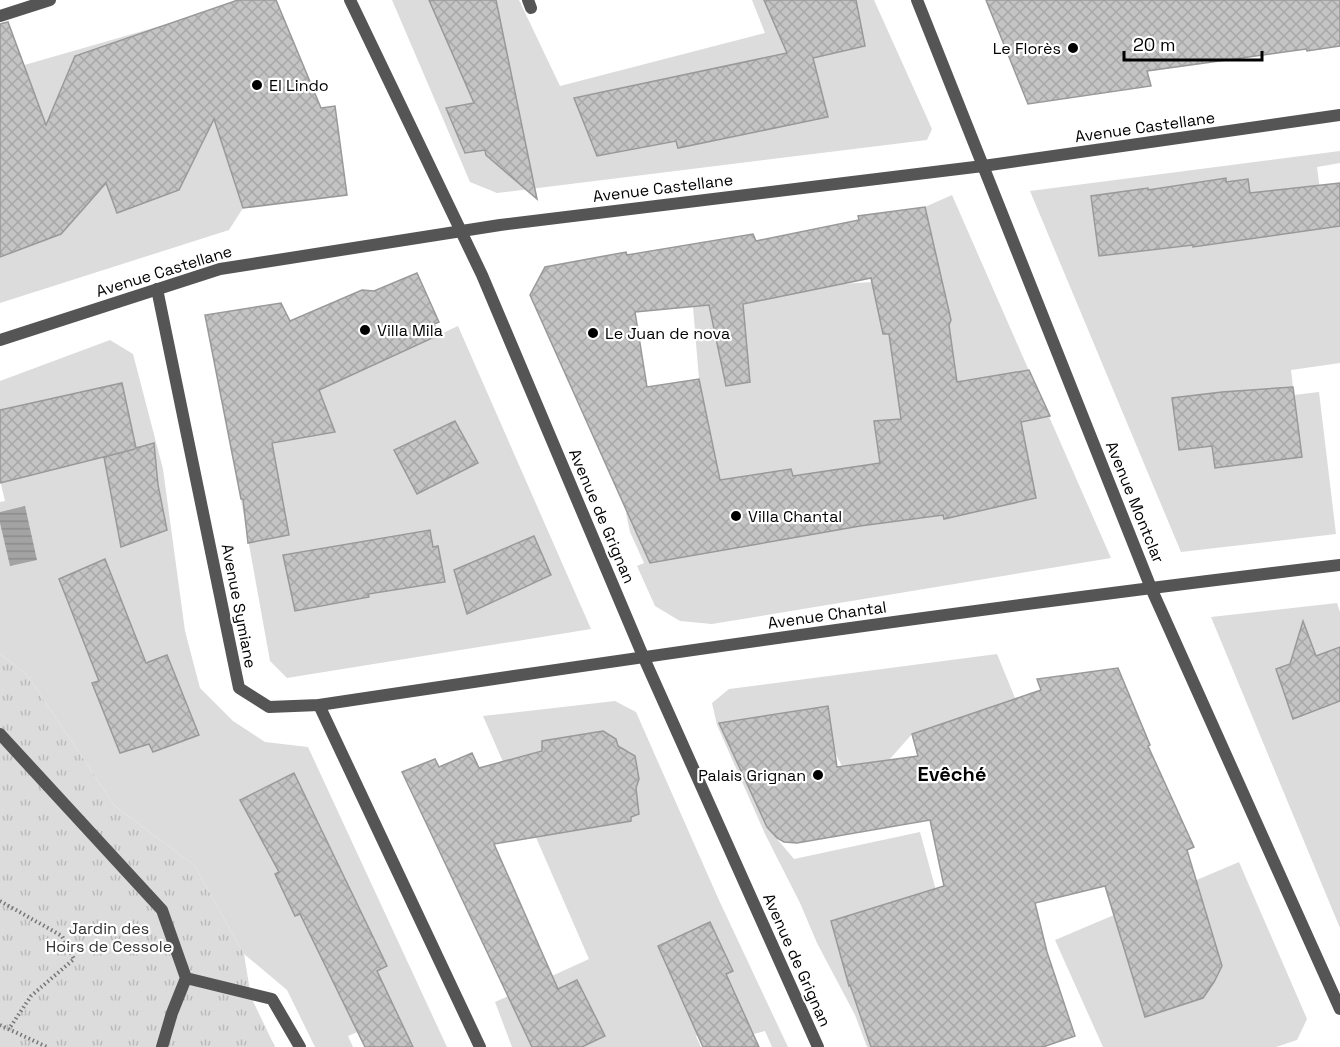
<svg xmlns="http://www.w3.org/2000/svg" width="1340" height="1047" viewBox="0 0 1340 1047" font-family="'Space Grotesk',sans-serif">
	<style>
		.green { fill: #dcdcdc; fill-rule: evenodd }
		.park { fill: url(#park-tufts) }
		.water { fill: url(#water-rules) }
		.building { fill: url(#building-cross-hatch); stroke: #999; stroke-width: 1.5; fill-rule: evenodd }
		.lines { fill: none; stroke-linecap: round; stroke-linejoin: round }
		.path { stroke: #777; stroke-width: 4; stroke-dasharray: 1.5 3; stroke-linecap: butt }
		.service { stroke: #555; stroke-width: 12 }
		.minor { stroke: #555; stroke-width: 12 }
		.poi-dot { fill: #000; stroke: #fff; stroke-width: 2 }
		.labels { text-anchor: middle; dominant-baseline: central; stroke-width: 4.5; stroke-linejoin: round; paint-order: stroke }
		.poi-label { font-size: 16px; fill: #000; stroke: #fff; text-anchor: start }
		.street-label { font-size: 16px; fill: #000; stroke: #fff }
		.park-label { font-size: 16px; fill: #333; stroke: #fff }
		.quarter-label { font-size: 20px; font-weight: bold; fill: #000; stroke: #fff }
	</style>
	<defs>
		<pattern id="park-tufts" width="24" height="20" patternUnits="userSpaceOnUse" patternTransform="scale(1.5)"><rect width="24" height="20" fill="#dcdcdc"/><path d="M3 7l-1-3M5 7V3M7 7l1-3M15 17l-1-3M17 17v-4M19 17l1-3" fill="none" stroke="#bbb"/></pattern>
		<pattern id="water-rules" width="6" height="5" patternUnits="userSpaceOnUse" patternTransform="scale(1.5)"><rect width="6" height="5" fill="#a3a3a3"/><path d="M0 2.5h6" fill="none" stroke="#8b8b8b"/></pattern>
		<pattern id="building-cross-hatch" width="8" height="8" patternUnits="userSpaceOnUse" patternTransform="scale(1.5)"><rect width="8" height="8" fill="#c4c4c4"/><path d="M0 0l8 8M0 8l8-8" fill="none" stroke="#a7a7a7"/></pattern>
	</defs>
	<rect width="100%" height="100%" fill="#fff"/>
	<g class="green">
		<path d="M 392,0 L 519,0 L 560,86 L 765,33 L 752,0 L 874,0 L 932,129 L 927,140 L 497,193 L 470,182 Z"/>
		<path d="M 181,20 L 243,208 L 229,230 L 0,303 L 0,72 Z"/>
		<path d="M 1340,151 L 1340,163 L 1317,167 L 1325,227 L 1340,226 L 1340,363 L 1291,370 L 1293,387 L 1285,388 L 1285,393 L 1223,405 L 1221,392 L 1172,398 L 1179,450 L 1212,446 L 1215,468 L 1294,395 L 1319,392 L 1336,534 L 1181,552 L 1030,191 ZM 1226,178 L 1226,182 L 1248,179 L 1256,238 L 1193,247 ZM 1147,188 L 1158,249 L 1100,256 L 1091,196 Z"/>
		<path d="M 952,195 L 1111,558 L 712,624 L 680,621 L 655,606 L 637,566 L 644,563 L 630,532 L 626,513 L 652,504 L 672,473 L 717,466 L 699,379 L 693,307 L 841,284 L 872,282 L 925,207 Z"/>
		<path d="M 458,326 L 591,629 L 287,678 L 270,661 L 232,450 L 335,431 L 319,390 Z"/>
		<path d="M 110,340 L 133,354 L 163,469 L 185,631 L 200,688 L 233,721 L 265,742 L 308,747 L 447,1047 L 413,1047 L 398,1015 L 348,1036 L 353,1047 L 315,1047 L 287,990 L 244,954 L 194,865 L 115,806 L 27,675 L 0,654 L 0,502 L 5,501 L 0,480 L 0,381 ZM 154,444 L 114,511 L 104,456 ZM 153,513 L 123,546 L 117,531 ZM 105,559 L 130,622 L 84,641 L 59,579 ZM 166,656 L 198,735 L 153,752 L 149,744 L 120,753 L 93,683 ZM 294,773 L 313,815 L 240,800 L 241,799 ZM 330,848 L 351,890 L 295,916 L 275,874 Z"/>
		<path d="M 1337,603 L 1340,612 L 1340,662 L 1335,649 L 1316,656 L 1312,645 L 1293,651 L 1292,657 L 1294,662 L 1276,669 L 1294,719 L 1340,701 L 1340,928 L 1211,617 Z"/>
		<path d="M 997,654 L 1015,698 L 912,734 L 889,760 L 842,766 L 835,753 L 828,706 L 724,723 L 722,729 L 767,827 L 794,859 L 920,832 L 960,978 L 865,1028 L 871,1047 L 867,1047 L 855,1015 L 817,943 L 800,903 L 765,834 L 717,725 L 712,703 L 729,689 ZM 831,921 L 912,967 L 849,985 Z"/>
		<path d="M 615,701 L 636,712 L 718,898 L 788,1047 L 772,1047 L 765,1031 L 754,1034 L 744,1014 L 696,1036 L 701,1047 L 512,1047 L 495,1002 L 589,959 L 483,716 ZM 602,731 L 616,739 L 620,753 L 629,752 L 635,756 L 639,779 L 636,788 L 639,814 L 631,817 L 631,821 L 557,833 L 542,741 ZM 710,922 L 733,971 L 680,996 L 658,946 Z"/>
		<path d="M 1239,862 L 1307,1019 L 1297,1040 L 1276,1047 L 1103,1047 L 1055,940 ZM 1203,902 L 1221,964 L 1211,969 L 1216,979 L 1210,987 L 1145,1017 L 1120,937 L 1172,918 L 1183,908 Z"/>
	</g>
	<path class="park" d="M 0,654 L 27,675 L 115,806 L 194,865 L 244,954 L 251,997 L 275,1047 L 0,1047 Z"/>
	<path class="water" d="M 25,506 L 37,560 L 10,566 L 0,523 L 0,512 Z"/>
	<g class="building">
		<path d="M 238,0 L 276,0 L 321,108 L 335,106 L 347,195 L 243,208 L 214,119 L 179,190 L 117,213 L 106,183 L 61,234 L 0,257 L 0,24 L 8,22 L 46,125 L 75,56 Z"/>
		<path d="M 429,0 L 496,0 L 537,199 L 486,155 L 485,150 L 465,153 L 446,108 L 474,103 Z"/>
		<path d="M 764,0 L 856,0 L 865,46 L 813,58 L 828,117 L 678,148 L 676,141 L 597,156 L 574,98 L 787,53 Z"/>
		<path d="M 986,0 L 1340,0 L 1340,46 L 1307,51 L 1306,49 L 1147,71 L 1151,86 L 1028,104 Z"/>
		<path d="M 1226,178 L 1226,182 L 1248,179 L 1250,193 L 1340,183 L 1340,226 L 1193,247 L 1193,245 L 1099,256 L 1091,196 L 1148,188 L 1148,190 Z"/>
		<path d="M 925,207 L 951,320 L 949,325 L 957,382 L 1029,370 L 1050,416 L 1021,422 L 1036,498 L 944,519 L 943,515 L 860,526 L 650,563 L 530,295 L 545,267 L 626,252 L 627,255 L 753,234 L 756,241 L 859,220 L 858,216 ZM 871,278 L 883,334 L 889,334 L 901,419 L 874,421 L 880,463 L 793,476 L 791,469 L 720,480 L 699,379 L 647,387 L 635,312 L 709,305 L 726,386 L 750,382 L 743,304 Z"/>
		<path d="M 417,273 L 439,322 L 434,324 L 439,335 L 319,390 L 335,432 L 272,443 L 289,535 L 248,543 L 243,499 L 241,499 L 205,315 L 281,303 L 290,321 L 362,290 L 374,291 Z"/>
		<path d="M 122,383 L 136,448 L 154,443 L 158,485 L 167,530 L 121,547 L 104,457 L 135,449 L 0,483 L 0,410 Z"/>
		<path d="M 1293,387 L 1302,457 L 1215,468 L 1212,446 L 1179,450 L 1172,398 L 1222,392 Z"/>
		<path d="M 455,421 L 478,463 L 417,494 L 394,450 Z"/>
		<path d="M 430,530 L 433,547 L 438,546 L 445,582 L 368,594 L 369,597 L 295,611 L 283,555 Z"/>
		<path d="M 534,536 L 551,575 L 467,614 L 454,570 Z"/>
		<path d="M 105,559 L 146,663 L 167,655 L 199,735 L 153,752 L 149,744 L 120,753 L 92,683 L 99,681 L 59,579 Z"/>
		<path d="M 1303,621 L 1316,656 L 1340,647 L 1340,701 L 1293,719 L 1276,669 L 1290,664 Z"/>
		<path d="M 1118,668 L 1150,745 L 1148,746 L 1194,847 L 1187,850 L 1222,966 L 1214,982 L 1203,998 L 1145,1017 L 1105,886 L 1035,903 L 1047,952 L 1075,1036 L 1043,1047 L 871,1047 L 850,985 L 849,986 L 831,921 L 944,886 L 930,820 L 797,843 L 784,842 L 777,838 L 767,827 L 719,723 L 828,706 L 837,767 L 918,756 L 912,734 L 1041,690 L 1037,679 Z"/>
		<path d="M 603,731 L 616,739 L 618,746 L 635,756 L 639,779 L 636,788 L 639,814 L 631,817 L 631,821 L 494,844 L 558,989 L 577,980 L 605,1036 L 582,1047 L 532,1047 L 402,772 L 435,759 L 439,767 L 472,753 L 479,768 L 542,751 L 542,741 Z"/>
		<path d="M 294,773 L 387,966 L 377,971 L 413,1047 L 365,1047 L 300,914 L 295,916 L 275,874 L 279,872 L 240,800 Z"/>
		<path d="M 710,922 L 733,971 L 726,974 L 759,1047 L 703,1047 L 658,946 Z"/>
	</g>
	<g class="lines">
		<g class="path">
			<path d="M 0,901 L 62,936 L 74,959 L 31,996 L 9,1029"/>
			<path d="M 0,1025 L 47,1047"/>
		</g>
		<g class="service">
			<path d="M 528,0 L 531,8"/>
			<path d="M 0,734 L 162,910 L 186,978 L 172,1013 L 162,1047"/>
			<path d="M 186,978 L 272,999 L 300,1047"/>
		</g>
		<g class="minor">
			<path d="M 350,0 L 482,275 L 643,656 L 818,1047"/>
			<path d="M 917,0 L 1151,588 L 1340,1009"/>
			<path d="M 0,16 L 50,0"/>
			<path d="M 157,289 L 239,688 L 269,707 L 319,705 C 659,654 999,605 1340,565"/>
			<path d="M 0,340 L 220,269 L 500,225 L 983,166 L 1340,115"/>
			<path d="M 319,705 L 480,1047"/>
		</g>
	</g>
	<g class="poi-dot">
		<circle cx="1073" cy="48" r="6"/>
		<circle cx="257" cy="85" r="6"/>
		<circle cx="365" cy="330" r="6"/>
		<circle cx="593" cy="333" r="6"/>
		<circle cx="736" cy="516" r="6"/>
		<circle cx="818" cy="775" r="6"/>
	</g>
	<g class="labels">
		<g class="poi-label">
			<text x="1061" y="48" text-anchor="end">Le Florès</text>
			<text x="269" y="85">El Lindo</text>
			<text x="377" y="330">Villa Mila</text>
			<text x="605" y="333">Le Juan de nova</text>
			<text x="748" y="516">Villa Chantal</text>
			<text x="806" y="775" text-anchor="end">Palais Grignan</text>
		</g>
		<g class="street-label">
			<text transform="translate(1145 127) rotate(-8)">Avenue Castellane</text>
			<text transform="translate(663 188) rotate(-7)">Avenue Castellane</text>
			<text transform="translate(164 271) rotate(-17)">Avenue Castellane</text>
			<text transform="translate(1135 502) rotate(68)">Avenue Montclar</text>
			<text transform="translate(602 516) rotate(67)">Avenue de Grignan</text>
			<text transform="translate(239 606) rotate(79)">Avenue Symiane</text>
			<text transform="translate(827 615) rotate(-8)">Avenue Chantal</text>
			<text transform="translate(797 960) rotate(66)">Avenue de Grignan</text>
		</g>
		<g class="park-label">
			<text x="109" y="928">Jardin des<tspan x="109" dy="18">Hoirs de Cessole</tspan></text>
		</g>
		<g class="quarter-label">
			<text x="952" y="774">Evêché</text>
		</g>
	</g>
	<path d="M1124 51v9h138v-9" fill="none" stroke="#000000" stroke-width="3"/>
	<text x="1133" y="51" font-size="18" fill="#000000" stroke="#ffffff" stroke-width="4.5" paint-order="stroke">20 m</text>
</svg>
